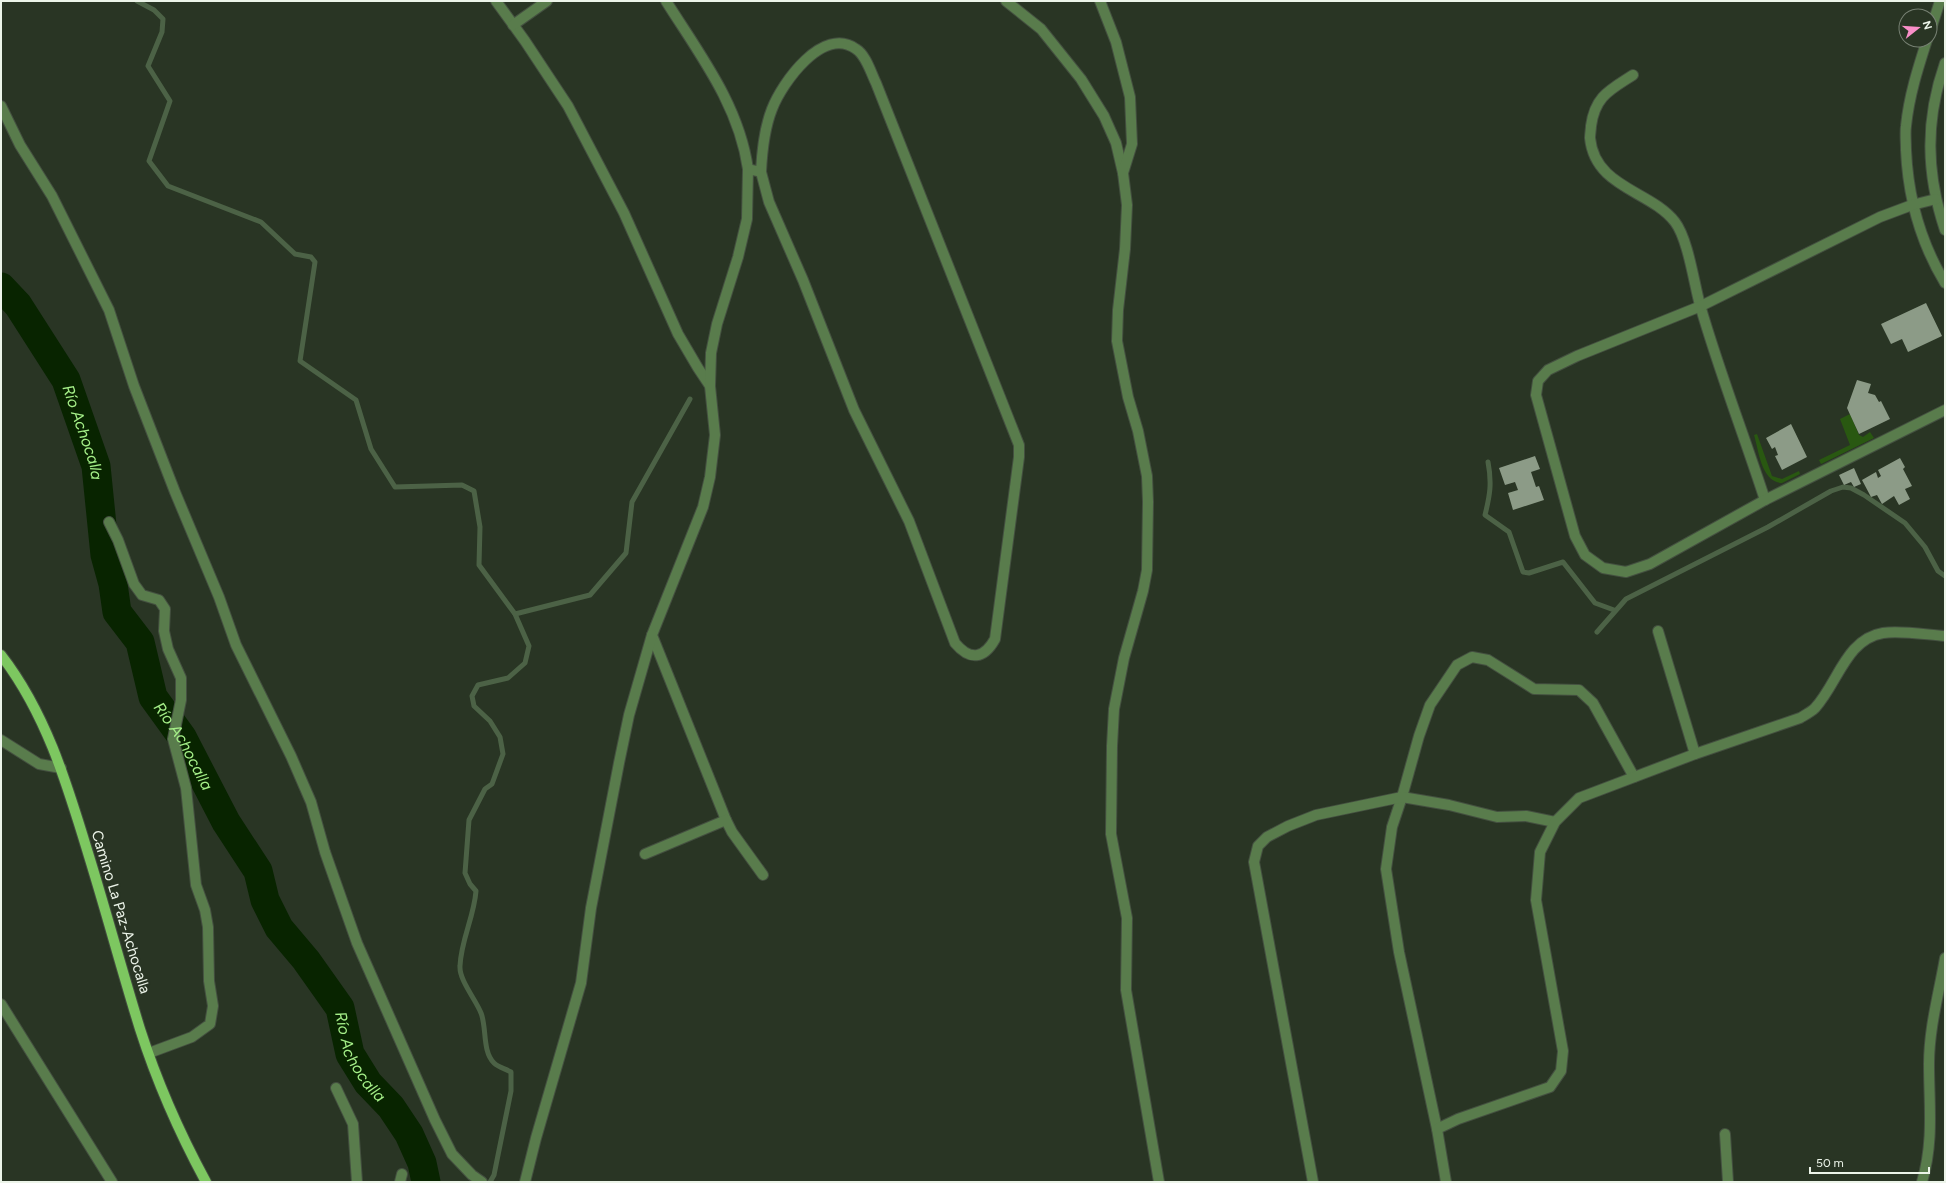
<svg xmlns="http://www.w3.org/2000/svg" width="1946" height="1183" viewBox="0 0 1946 1183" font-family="Figtree,sans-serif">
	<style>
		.green { fill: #295811 }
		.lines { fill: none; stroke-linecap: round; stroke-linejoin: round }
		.stream { stroke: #4c6246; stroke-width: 5 }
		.river { stroke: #082400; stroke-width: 29 }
		.building { fill: #8c9b87 }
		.street-casing { stroke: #445040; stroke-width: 12 }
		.primary-casing { stroke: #445040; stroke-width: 12 }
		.street { stroke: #597c4c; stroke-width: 10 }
		.primary { stroke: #7dc760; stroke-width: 10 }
		.labels { text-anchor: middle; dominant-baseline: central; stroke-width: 4; stroke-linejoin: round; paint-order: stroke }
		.street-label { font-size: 15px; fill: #ecf4e9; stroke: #293524 }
		.water-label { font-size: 16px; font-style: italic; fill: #a5ef88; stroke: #293524 }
	</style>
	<rect width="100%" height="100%" fill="#293524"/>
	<g class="green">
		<path d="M 1850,414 L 1859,435 L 1863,437 L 1870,432 L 1874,438 L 1821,464 L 1819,460 L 1850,445 L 1840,419 Z"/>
		<path d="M 1757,434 L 1772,476 L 1782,479 L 1799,471 L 1800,474 L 1782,483 C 1761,482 1759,451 1754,435 Z"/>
	</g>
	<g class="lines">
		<g class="stream">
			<path d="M 137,1 L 154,10 L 163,19 L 162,32 L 148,66 L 170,101 L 149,161 L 168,186 L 261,222 L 295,254 L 311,257 L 315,262 L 300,361 L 356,400 L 371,449 L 395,487 L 462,485 L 474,491 L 480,527 L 479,565 L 515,614 L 529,646 L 525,663 L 508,678 L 478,685 L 472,696 L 474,706 L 490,721 L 500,737 L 503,754 L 492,784 L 485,789 L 469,820 L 465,873 L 470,884 L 476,891 C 474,917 461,940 460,966 C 459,980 476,1000 481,1013 C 487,1028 482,1051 494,1063 C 498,1067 506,1069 511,1072 L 511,1091 L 494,1175 L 490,1182"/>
			<path d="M 1488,462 C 1492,483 1490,495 1485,515 L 1509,532 L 1523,572 L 1529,573 L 1563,562 L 1595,603 L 1614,610"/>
			<path d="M 515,614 L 590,595 L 626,553 L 632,502 L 690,399"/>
			<path d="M 1597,632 L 1626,599 L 1768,527 L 1831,491 L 1843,487 L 1851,488 L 1864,495 L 1905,523 L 1925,547 L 1938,571 L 1945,576"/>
		</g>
		<path class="river" id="s1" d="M 1,287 L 18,305 L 66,380 L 96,466 L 105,555 L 113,584 L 117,612 L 140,642 L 153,697 L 182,737 L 226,822 L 258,871 L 265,900 L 279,928 L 306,960 L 340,1008 L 350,1054 L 368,1083 L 391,1107 L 409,1134 L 422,1163 L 426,1182"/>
	</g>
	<g class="building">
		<path d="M 1926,303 L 1942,336 L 1908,352 L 1902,339 L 1891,344 L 1881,324 Z"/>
		<path d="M 1857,380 L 1871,384 L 1868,393 L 1875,395 L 1879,402 L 1881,401 L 1890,419 L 1859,434 L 1847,408 Z"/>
		<path d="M 1791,424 L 1807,457 L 1782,470 L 1775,456 L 1778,455 L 1775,447 L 1772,449 L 1766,438 Z"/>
		<path d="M 1535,456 L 1540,469 L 1531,472 L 1536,487 L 1539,486 L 1544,500 L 1513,510 L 1508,493 L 1518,490 L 1515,482 L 1505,485 L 1499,468 Z"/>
		<path d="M 1900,458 L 1905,467 L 1903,469 L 1912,486 L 1905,489 L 1910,499 L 1899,505 L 1894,496 L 1882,504 L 1877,495 L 1871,497 L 1862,480 L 1876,472 L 1878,478 L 1881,476 L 1878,470 Z"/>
		<path d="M 1854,468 L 1861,484 L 1854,487 L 1851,482 L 1844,485 L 1839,475 Z"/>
	</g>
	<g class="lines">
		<g class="street-casing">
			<g id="street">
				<path d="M 496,1 L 525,41 L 568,106 L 624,213 L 678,334 L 698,368 L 710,386 L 715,435 L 710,477 L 703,507 L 652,635 L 726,820"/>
				<path d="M 666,1 C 700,55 739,105 748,169"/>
				<path d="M 1006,1 L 1041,29 L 1081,79 L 1104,116 L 1116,143 L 1123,173"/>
				<path d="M 1100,1 L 1116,42 L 1130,97 L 1132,144 L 1123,173 L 1127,205 L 1125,249 L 1118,310 L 1117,341 L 1128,397 L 1138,431 L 1147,476 L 1148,502 L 1147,570 L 1143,591 L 1124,658 L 1114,709 L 1112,746 L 1111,834 L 1127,918 L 1126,990 L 1159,1182"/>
				<path d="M 513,25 L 547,1"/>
				<path d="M 1930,32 L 1940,1"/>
				<path d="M 1927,40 C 1918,68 1909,96 1906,126 C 1905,133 1906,142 1906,150 C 1908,196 1921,243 1945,283"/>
				<path d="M 1945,63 C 1925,120 1926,173 1945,230"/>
				<path d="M 1633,75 C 1610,90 1595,96 1591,126 C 1591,129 1590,134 1590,138 C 1595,188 1650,190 1675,222 C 1688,239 1694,283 1700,305 C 1719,371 1744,435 1765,500"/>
				<path d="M 1,106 L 20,145 L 52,196 L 109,310 L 134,386 L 175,492 L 219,597 L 236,645 L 291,756 L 311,802 L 325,852 L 357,943 L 435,1120 L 452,1154 L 472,1175 L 482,1182"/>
				<path d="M 1936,199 L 1912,205 L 1880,217 L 1701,306 L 1577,356 L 1548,370 L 1538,381 L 1536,395 L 1575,536 L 1585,555 L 1603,568 L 1626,572 L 1650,564 L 1765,500 L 1945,410"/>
				<path d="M 710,386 L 711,353 L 717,324 L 738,257 L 747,219 L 748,169 L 761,172 L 769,202 L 803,280 L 854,410 L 909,521 L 955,643 C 970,661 984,659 995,639 L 1019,457 L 1019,445 L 876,83 C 871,73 866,55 856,49 C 823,25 782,83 772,109 C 764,129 762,151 761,172"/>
				<path d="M 109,522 L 118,540 L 134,584 L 142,595 L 159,600 L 165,609 L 164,631 L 168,649 L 181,678 L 181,700 L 173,739 L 186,788 L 196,885 L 205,910 L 208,927 L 209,981 L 213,1006 L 210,1024 L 192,1037 L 149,1053"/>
				<path d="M 1658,631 L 1695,754"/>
				<path d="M 1,740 L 39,764 L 61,768"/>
				<path d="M 645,854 L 726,820 L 732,832 L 763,875"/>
				<path d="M 1,1004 L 112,1182"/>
				<path d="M 336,1088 L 353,1124 L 357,1182"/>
				<path d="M 1437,1129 L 1399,952 L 1386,869 L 1392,827 L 1402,797 L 1419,736 L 1430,705 L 1457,665 L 1472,657 L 1488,660 L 1534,689 L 1579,690 L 1593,703 L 1634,777"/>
				<path d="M 1725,1134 L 1728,1182"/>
				<path d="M 400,1182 L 402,1174"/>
				<path d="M 525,1182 L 536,1138 L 581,983 L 591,908 L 619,763 L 629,715 L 652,635"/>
				<path d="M 1313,1182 L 1254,862 L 1258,846 L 1267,837 L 1288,826 L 1316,815 L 1402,797 L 1449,805 L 1497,817 L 1526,816 L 1555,822"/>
				<path d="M 1446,1182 L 1437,1129 L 1458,1119 L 1550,1087 L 1561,1071 L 1563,1051 L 1536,900 L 1540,852 L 1555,822 L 1579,798 L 1695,754 L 1800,718 C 1805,715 1811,712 1815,708 C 1838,683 1846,639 1883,633 C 1900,630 1928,635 1945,636"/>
				<path d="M 1922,1182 C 1934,1141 1929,1105 1929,1064 C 1929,1028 1939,993 1945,958"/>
			</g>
		</g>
		<g class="primary-casing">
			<path id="primary" d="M 1,655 C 46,713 67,784 88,853 C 106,911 122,971 140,1029 C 157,1082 180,1134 206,1182"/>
		</g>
		<use href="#street" class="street"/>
		<use href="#primary" class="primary"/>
	</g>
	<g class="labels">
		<g class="street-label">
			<text transform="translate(121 912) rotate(73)">Camino La Paz-Achocalla</text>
		</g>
		<g class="water-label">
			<text stroke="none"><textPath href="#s1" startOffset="169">Río Achocalla</textPath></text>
			<text stroke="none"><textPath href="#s1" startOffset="505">Río Achocalla</textPath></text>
			<text stroke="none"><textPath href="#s1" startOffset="866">Río Achocalla</textPath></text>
		</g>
	</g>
	<rect width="1946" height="1183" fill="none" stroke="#ecf4e9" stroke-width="4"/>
	<g transform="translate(1918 28) rotate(73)"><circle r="19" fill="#293524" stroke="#778173"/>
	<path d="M0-3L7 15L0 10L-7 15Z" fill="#f98fc8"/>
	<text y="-6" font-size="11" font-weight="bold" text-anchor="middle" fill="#ecf4e9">N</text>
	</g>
	<path d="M1810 1167v6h119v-6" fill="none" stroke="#ecf4e9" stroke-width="2"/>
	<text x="1816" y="1167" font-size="12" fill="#ecf4e9" stroke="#293524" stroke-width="3" paint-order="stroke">50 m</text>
</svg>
